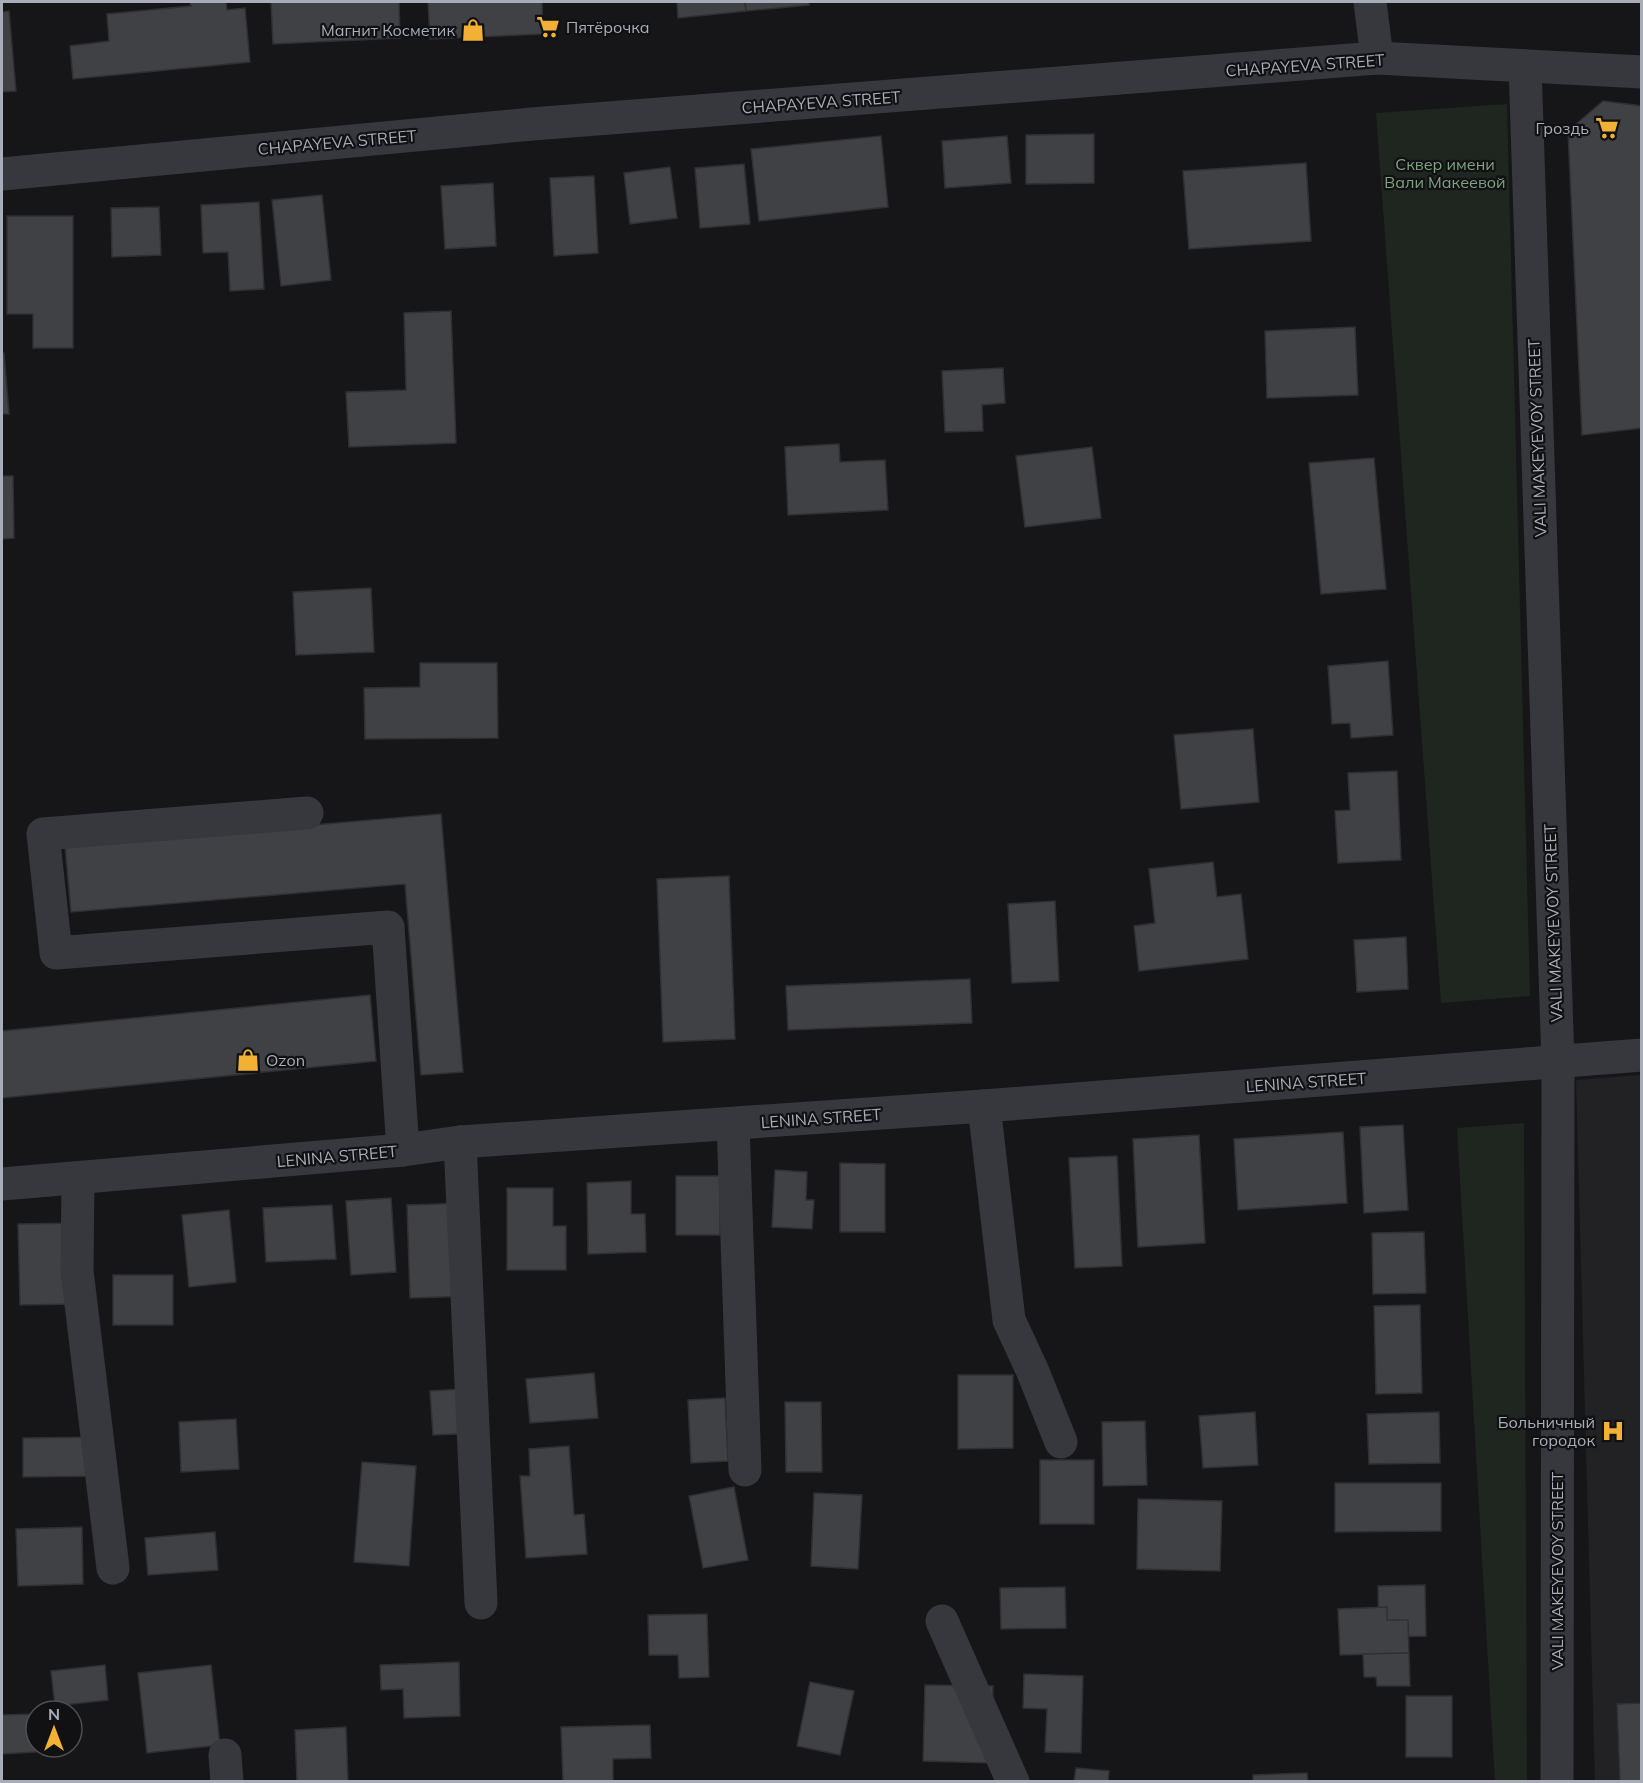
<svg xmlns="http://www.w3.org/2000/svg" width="1643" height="1783" viewBox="0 0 1643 1783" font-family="Mulish,sans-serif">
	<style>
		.built { fill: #222225 }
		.park { fill: #1e261f }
		.building { fill: #404145; stroke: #303034; stroke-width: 1.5 }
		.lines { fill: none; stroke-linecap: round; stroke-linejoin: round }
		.minor { stroke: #37383d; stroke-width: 33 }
		.labels { text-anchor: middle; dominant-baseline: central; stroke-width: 4.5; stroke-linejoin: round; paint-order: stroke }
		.poi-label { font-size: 16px; fill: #a8adb8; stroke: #111113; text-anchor: end }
		.street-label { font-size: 16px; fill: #a8adb8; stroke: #111113 }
		.park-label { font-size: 16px; fill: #7fa381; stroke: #111113 }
	</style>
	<rect width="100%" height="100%" fill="#161618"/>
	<path class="built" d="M 1641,1075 L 1641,1781 L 1595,1781 L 1576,1080 Z"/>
	<g class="park">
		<path d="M 1507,104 L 1530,996 L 1441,1003 L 1376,113 Z"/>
		<path d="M 1524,1123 L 1527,1781 L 1495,1782 L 1457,1128 Z"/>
	</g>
	<g class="building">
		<path d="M 190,2 L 226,2 L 227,10 L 245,8 L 250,62 L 73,79 L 70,46 L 109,41 L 107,14 L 191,6 Z"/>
		<path d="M 271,2 L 399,2 L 400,38 L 273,44 Z"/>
		<path d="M 428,2 L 542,2 L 543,34 L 430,39 Z"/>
		<path d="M 677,2 L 745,2 L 746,11 L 678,18 Z"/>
		<path d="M 745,2 L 809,2 L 809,5 L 746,11 Z"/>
		<path d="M 9,11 L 16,91 L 2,92 L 2,12 Z"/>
		<path d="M 1603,101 L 1642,106 L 1642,428 L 1582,435 L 1568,131 Z"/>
		<path d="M 1094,134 L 1094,183 L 1026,184 L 1026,135 Z"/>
		<path d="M 881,136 L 888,207 L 759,221 L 751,149 Z"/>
		<path d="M 1007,136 L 1011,183 L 945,188 L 942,141 Z"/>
		<path d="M 1306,163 L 1311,241 L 1189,249 L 1183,171 Z"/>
		<path d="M 744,164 L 750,224 L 700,228 L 695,168 Z"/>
		<path d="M 670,167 L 677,218 L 630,224 L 624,173 Z"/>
		<path d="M 594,176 L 598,253 L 554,256 L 550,178 Z"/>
		<path d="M 493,183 L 496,246 L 445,249 L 441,186 Z"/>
		<path d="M 322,195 L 331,280 L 281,286 L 272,200 Z"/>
		<path d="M 259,202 L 264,289 L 230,291 L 228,252 L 203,253 L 201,205 Z"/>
		<path d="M 159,207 L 161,255 L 112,257 L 111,208 Z"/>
		<path d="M 7,216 L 73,216 L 73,348 L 33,348 L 33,314 L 7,314 Z"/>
		<path d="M 451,311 L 456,443 L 349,447 L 346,392 L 406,390 L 404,313 Z"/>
		<path d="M 1355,327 L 1358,395 L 1267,398 L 1265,331 Z"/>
		<path d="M 2,353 L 4,353 L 9,414 L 2,414 Z"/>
		<path d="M 1003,368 L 1005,403 L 982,405 L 983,431 L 945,432 L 942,371 Z"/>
		<path d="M 839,444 L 840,462 L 885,460 L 888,510 L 788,515 L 785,447 Z"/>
		<path d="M 1092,447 L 1101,518 L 1025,527 L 1016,456 Z"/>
		<path d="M 1374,458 L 1386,589 L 1321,594 L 1309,463 Z"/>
		<path d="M 2,476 L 13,476 L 14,538 L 2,539 Z"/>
		<path d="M 371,588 L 374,652 L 296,655 L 293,592 Z"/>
		<path d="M 1388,661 L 1393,735 L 1351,738 L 1350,723 L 1332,724 L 1328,666 Z"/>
		<path d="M 420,663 L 497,663 L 498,738 L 365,739 L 364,688 L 420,687 Z"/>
		<path d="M 1253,729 L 1259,802 L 1181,809 L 1174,735 Z"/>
		<path d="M 1397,771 L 1401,860 L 1338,863 L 1335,811 L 1350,810 L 1348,773 Z"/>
		<path d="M 441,814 L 463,1072 L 421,1075 L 405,884 L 71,912 L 65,846 Z"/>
		<path d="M 1213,862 L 1217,897 L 1241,894 L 1248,959 L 1139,971 L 1134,926 L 1155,923 L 1149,869 Z"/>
		<path d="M 729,876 L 735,1039 L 663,1042 L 657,879 Z"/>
		<path d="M 1055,901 L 1059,981 L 1012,983 L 1008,904 Z"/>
		<path d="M 1406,937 L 1408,989 L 1357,992 L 1354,940 Z"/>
		<path d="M 970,979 L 972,1023 L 788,1030 L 786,986 Z"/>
		<path d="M 370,995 L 376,1061 L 2,1098 L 2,1031 Z"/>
		<path d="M 1403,1125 L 1408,1210 L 1364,1213 L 1360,1127 Z"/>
		<path d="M 1343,1132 L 1347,1203 L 1238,1210 L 1234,1139 Z"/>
		<path d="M 1199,1135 L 1205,1243 L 1138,1247 L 1133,1139 Z"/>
		<path d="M 1117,1156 L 1122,1266 L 1075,1268 L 1069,1158 Z"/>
		<path d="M 840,1163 L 885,1164 L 885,1232 L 840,1232 Z"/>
		<path d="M 775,1170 L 807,1172 L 806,1200 L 814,1200 L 812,1229 L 772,1227 Z"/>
		<rect x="676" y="1176" width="44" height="59"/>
		<path d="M 631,1181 L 631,1214 L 645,1214 L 646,1252 L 588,1254 L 587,1183 Z"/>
		<path d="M 507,1188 L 553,1188 L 553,1226 L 566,1226 L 566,1270 L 507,1270 Z"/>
		<path d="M 391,1198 L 396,1272 L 351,1275 L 346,1201 Z"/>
		<path d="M 471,1203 L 474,1296 L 410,1298 L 407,1205 Z"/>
		<path d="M 332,1205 L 336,1259 L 266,1262 L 263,1208 Z"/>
		<path d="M 229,1210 L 236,1282 L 189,1287 L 182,1215 Z"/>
		<path d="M 79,1223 L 81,1304 L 20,1305 L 18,1224 Z"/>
		<path d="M 1424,1232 L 1426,1293 L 1373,1294 L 1372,1233 Z"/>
		<rect x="113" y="1275" width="60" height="50"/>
		<path d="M 1420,1305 L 1422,1393 L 1376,1394 L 1374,1306 Z"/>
		<path d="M 594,1373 L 598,1418 L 530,1423 L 526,1379 Z"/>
		<path d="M 958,1375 L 1013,1375 L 1013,1448 L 958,1449 Z"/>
		<path d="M 479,1388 L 482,1433 L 433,1435 L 430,1391 Z"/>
		<path d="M 725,1398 L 728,1461 L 691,1463 L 688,1400 Z"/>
		<path d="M 785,1402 L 821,1402 L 822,1472 L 786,1472 Z"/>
		<path d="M 1255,1412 L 1258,1465 L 1203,1468 L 1199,1416 Z"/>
		<path d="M 1439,1412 L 1440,1463 L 1369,1464 L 1367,1414 Z"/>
		<path d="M 236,1419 L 239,1469 L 181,1472 L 179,1422 Z"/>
		<path d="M 1145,1421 L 1147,1485 L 1103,1486 L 1102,1422 Z"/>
		<path d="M 101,1437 L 101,1476 L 23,1477 L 23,1438 Z"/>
		<path d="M 569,1446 L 574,1515 L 584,1514 L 587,1554 L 526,1558 L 520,1476 L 530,1476 L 529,1449 Z"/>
		<rect x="1040" y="1460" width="54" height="64"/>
		<path d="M 362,1462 L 416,1466 L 409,1566 L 354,1562 Z"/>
		<path d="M 1335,1483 L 1441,1483 L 1441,1531 L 1335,1532 Z"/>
		<path d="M 734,1487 L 748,1560 L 703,1568 L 689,1496 Z"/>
		<path d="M 814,1493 L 862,1495 L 858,1569 L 811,1566 Z"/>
		<path d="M 1138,1499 L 1222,1501 L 1220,1571 L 1137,1569 Z"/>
		<path d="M 82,1527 L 83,1584 L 18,1586 L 16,1529 Z"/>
		<path d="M 215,1532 L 218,1570 L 148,1575 L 145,1538 Z"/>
		<path d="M 1425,1585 L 1426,1636 L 1379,1637 L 1378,1586 Z"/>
		<path d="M 1065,1587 L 1066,1628 L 1001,1629 L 1000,1588 Z"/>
		<path d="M 1387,1607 L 1387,1620 L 1408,1620 L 1409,1653 L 1340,1655 L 1338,1609 Z"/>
		<path d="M 707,1614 L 709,1677 L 679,1678 L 678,1655 L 649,1655 L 648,1615 Z"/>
		<path d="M 1409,1653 L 1410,1686 L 1377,1686 L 1376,1677 L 1364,1677 L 1363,1654 Z"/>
		<path d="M 459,1662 L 460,1716 L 404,1718 L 403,1689 L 381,1690 L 380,1665 Z"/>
		<path d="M 105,1665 L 108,1700 L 55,1706 L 51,1671 Z"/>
		<path d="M 211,1665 L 220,1745 L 147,1753 L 138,1673 Z"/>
		<path d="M 1024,1674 L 1083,1676 L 1081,1753 L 1045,1752 L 1047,1709 L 1023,1708 Z"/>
		<path d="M 810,1682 L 854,1691 L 840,1755 L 797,1746 Z"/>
		<path d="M 925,1685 L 993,1686 L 991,1763 L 923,1761 Z"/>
		<rect x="1406" y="1696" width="46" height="61"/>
		<path d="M 1642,1703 L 1642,1782 L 1620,1782 L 1617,1704 Z"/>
		<path d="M 34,1714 L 36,1752 L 2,1754 L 2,1715 Z"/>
		<path d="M 650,1725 L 651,1758 L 613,1759 L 613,1782 L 563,1782 L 561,1727 Z"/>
		<path d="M 346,1727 L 348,1782 L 297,1782 L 295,1730 Z"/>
		<path d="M 1076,1768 L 1109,1771 L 1108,1782 L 1074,1782 Z"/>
		<path d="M 1307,1773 L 1308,1782 L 1253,1782 L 1253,1775 Z"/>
	</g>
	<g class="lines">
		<g class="minor">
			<path d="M 1370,2 L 1377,58"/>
			<path d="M 1525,66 L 1558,1063 L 1557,1782"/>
			<path d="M 2,174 L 532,124 L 1377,58 L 1642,72"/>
			<path d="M 307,813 L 43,834 L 56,953 L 388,927 L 403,1150"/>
			<path d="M 984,1106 L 1009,1320 L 1033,1372 L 1061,1442"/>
			<path d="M 733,1124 L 745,1470"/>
			<path d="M 460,1142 L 481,1603"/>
			<path d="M 78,1179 L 77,1271 L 113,1568"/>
			<path d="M 2,1184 L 403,1150 L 460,1142 L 984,1106 L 1642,1055"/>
			<path d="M 942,1621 L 1013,1782"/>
			<path d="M 225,1755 L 227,1782"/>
		</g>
	</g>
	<defs>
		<g id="supermarket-bare" transform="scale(1.8)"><path d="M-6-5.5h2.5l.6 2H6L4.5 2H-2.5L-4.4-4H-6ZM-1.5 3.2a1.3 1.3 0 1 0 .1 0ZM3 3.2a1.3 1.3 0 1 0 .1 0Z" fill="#f2b134" stroke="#111113" stroke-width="2.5" paint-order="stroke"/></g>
		<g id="shop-bare" transform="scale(1.8)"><path d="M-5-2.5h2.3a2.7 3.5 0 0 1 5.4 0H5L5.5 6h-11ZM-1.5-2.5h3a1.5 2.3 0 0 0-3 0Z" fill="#f2b134" stroke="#111113" stroke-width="2.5" paint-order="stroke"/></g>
		<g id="hospital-bare" transform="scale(1.8)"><path d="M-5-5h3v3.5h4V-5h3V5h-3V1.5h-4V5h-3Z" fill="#f2b134" stroke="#111113" stroke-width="2.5" paint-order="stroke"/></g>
	</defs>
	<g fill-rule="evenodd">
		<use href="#supermarket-bare" x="548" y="27"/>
		<use href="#shop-bare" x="473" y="30"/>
		<use href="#supermarket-bare" x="1607" y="128"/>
		<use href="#shop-bare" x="248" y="1060"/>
		<use href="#hospital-bare" x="1613" y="1431"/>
	</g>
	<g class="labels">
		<g class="poi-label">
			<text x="566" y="27" text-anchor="start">Пятёрочка</text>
			<text x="455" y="30">Магнит Косметик</text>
			<text x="1589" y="128">Гроздь</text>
			<text x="266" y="1060" text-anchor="start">Ozon</text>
			<text x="1595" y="1422">Больничный<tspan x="1595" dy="18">городок</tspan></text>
		</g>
		<g class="street-label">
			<text transform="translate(1305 65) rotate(-4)">CHAPAYEVA STREET</text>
			<text transform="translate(821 102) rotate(-4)">CHAPAYEVA STREET</text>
			<text transform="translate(337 142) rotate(-5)">CHAPAYEVA STREET</text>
			<text transform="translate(1537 438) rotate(-92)">VALI MAKEYEVOY STREET</text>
			<text transform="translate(1553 923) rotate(-92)">VALI MAKEYEVOY STREET</text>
			<text transform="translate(1306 1082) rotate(-4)">LENINA STREET</text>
			<text transform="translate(821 1118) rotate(-4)">LENINA STREET</text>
			<text transform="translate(337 1156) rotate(-5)">LENINA STREET</text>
			<text transform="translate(1557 1571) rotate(-90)">VALI MAKEYEVOY STREET</text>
		</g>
		<g class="park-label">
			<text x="1445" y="164">Сквер имени<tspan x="1445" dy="18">Вали Макеевой</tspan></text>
		</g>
	</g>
	<rect width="1643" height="1783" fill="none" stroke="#a8adb8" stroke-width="6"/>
	<g transform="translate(54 1729)"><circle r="28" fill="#111113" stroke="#4d4f55" stroke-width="1.5"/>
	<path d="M0-4.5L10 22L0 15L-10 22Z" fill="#f2b134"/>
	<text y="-9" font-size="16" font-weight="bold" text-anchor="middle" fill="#a8adb8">N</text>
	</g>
</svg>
